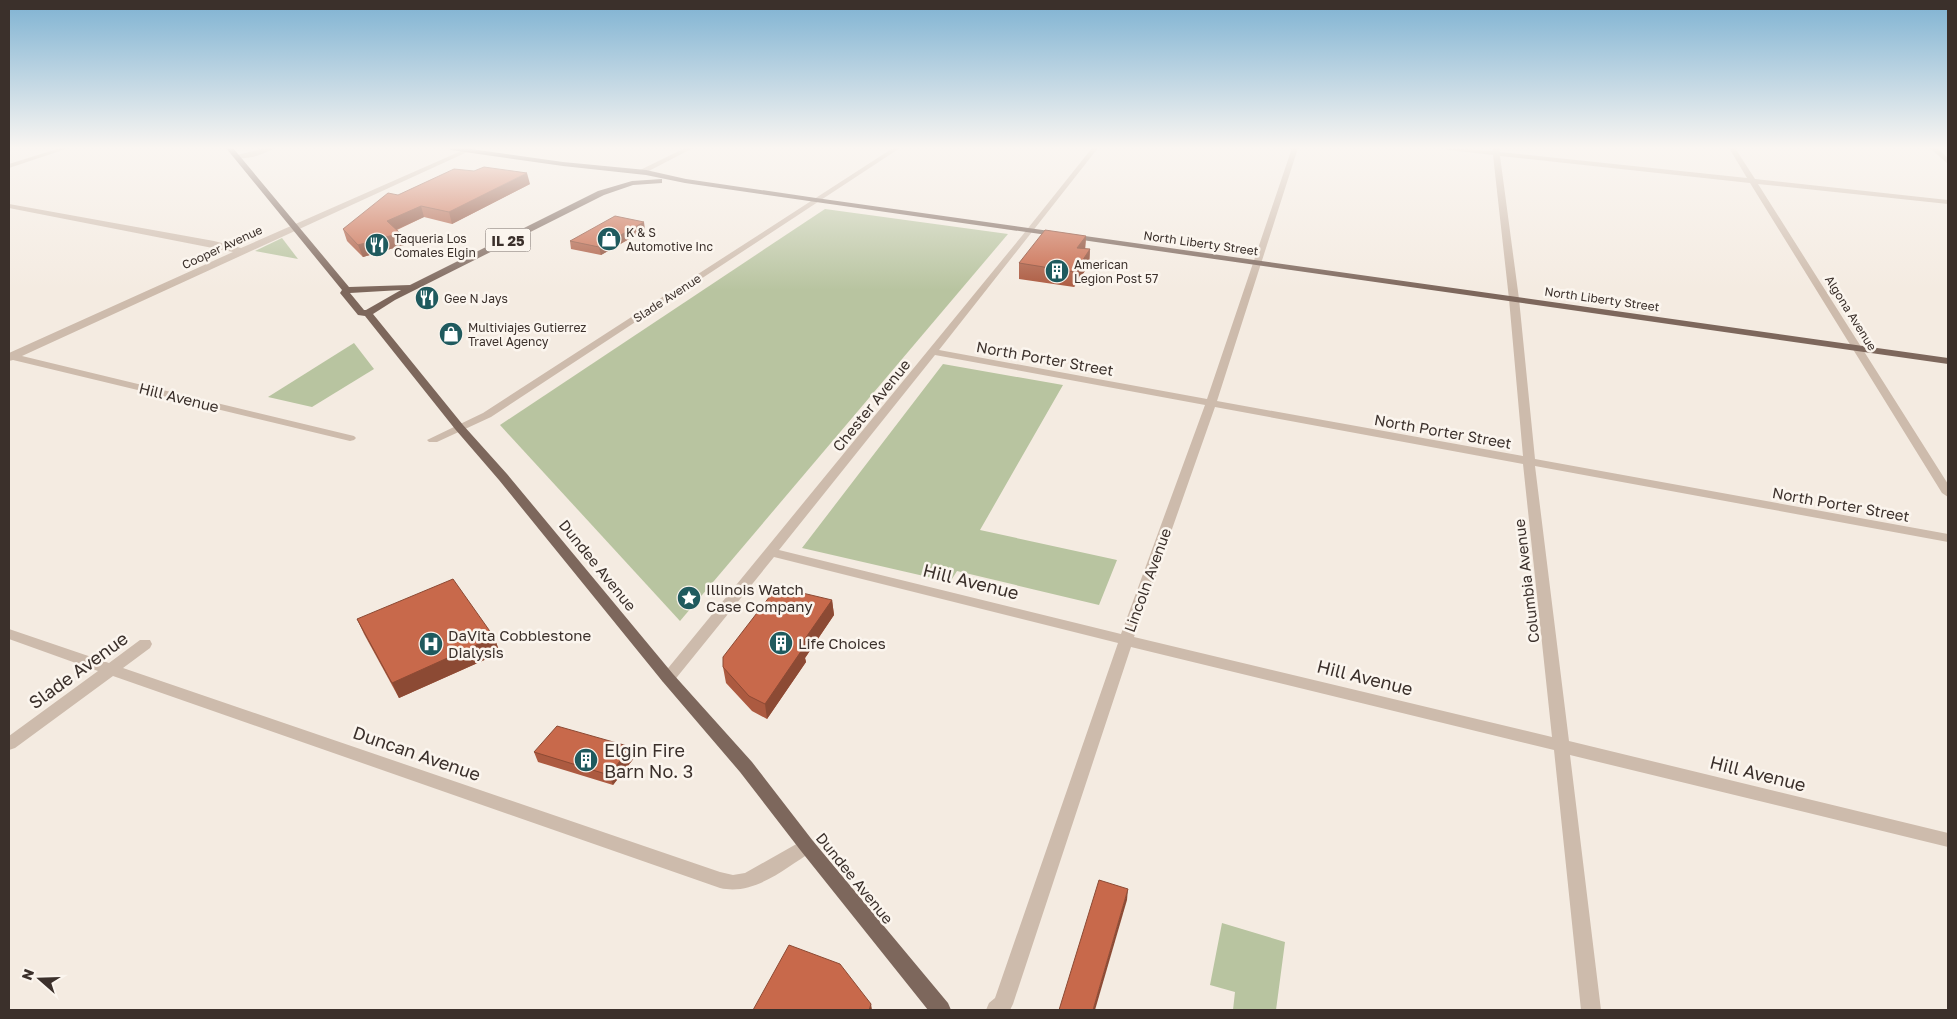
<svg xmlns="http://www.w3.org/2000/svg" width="1957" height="1019" viewBox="0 0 1957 1019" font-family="'Golos Text',sans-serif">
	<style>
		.green { fill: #b8c4a0 }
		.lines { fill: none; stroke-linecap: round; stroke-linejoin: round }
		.minor { fill: #cdbbac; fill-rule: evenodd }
		.major { fill: #7d675c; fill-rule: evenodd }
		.wall { fill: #ac5a40 }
		.shaded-wall { fill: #8c4a34 }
		.building { fill: #c8694b; stroke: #8c4a34 }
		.labels { text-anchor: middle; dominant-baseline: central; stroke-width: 5; stroke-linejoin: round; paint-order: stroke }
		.far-poi-label { font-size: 12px; fill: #3b302b; stroke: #fbf5ee; text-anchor: start }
		.far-street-label { font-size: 12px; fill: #3b302b; stroke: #fbf5ee }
		.shield { fill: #fbf5ee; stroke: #756b66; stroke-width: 1 }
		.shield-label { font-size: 14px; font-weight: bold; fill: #3b302b }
		.street-label { font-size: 15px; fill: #3b302b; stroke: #fbf5ee }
		.poi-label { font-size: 15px; fill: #3b302b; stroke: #fbf5ee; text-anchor: start }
		.near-street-label { font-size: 18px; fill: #3b302b; stroke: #fbf5ee }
		.near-poi-label { font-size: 18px; fill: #3b302b; stroke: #fbf5ee; text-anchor: start }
	</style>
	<rect width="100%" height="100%" fill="#f4ebe1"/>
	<g class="green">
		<path d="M 825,209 L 1008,234 L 680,621 L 500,425 Z"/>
		<path d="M 282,238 L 298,259 L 255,251 Z"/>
		<path d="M 354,343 L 374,369 L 312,407 L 268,397 Z"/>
		<path d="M 943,364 L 1063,385 L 980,530 L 1117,560 L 1099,605 L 957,571 L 950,582 L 802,548 Z"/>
		<path d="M 1222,923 L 1285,942 L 1276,1010 L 1233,1010 L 1235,992 L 1210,985 Z"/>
	</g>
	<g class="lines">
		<g class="minor">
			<path d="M 60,148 L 69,148 L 9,168 L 9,164 Z"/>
			<path d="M 265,148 L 274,148 C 265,154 243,162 233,156 Z"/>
			<path d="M 468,148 L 476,148 L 22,356 L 354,436 L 356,438 L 354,440 L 350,441 L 13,360 L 9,361 L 9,353 L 233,252 L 9,208 L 9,204 L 214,241 L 241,248 Z"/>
			<path d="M 685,148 L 693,148 L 643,174 L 636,172 Z"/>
			<path d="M 893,148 L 900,148 L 491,417 L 437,442 L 429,442 L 427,440 L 483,413 Z"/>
			<path d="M 1092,148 L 1098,148 L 939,350 L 1207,399 L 1292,148 L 1298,148 L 1217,401 L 1523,456 L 1509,299 L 1493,155 L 1448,150 L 1445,148 L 1493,151 L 1493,148 L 1499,148 L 1500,152 L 1747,178 L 1729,148 L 1735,148 L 1755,179 L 1948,200 L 1948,204 L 1758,184 L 1948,484 L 1948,497 L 1942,493 L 1750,183 L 1500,156 L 1519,299 L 1535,459 L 1948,534 L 1948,542 L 1535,466 L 1569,741 L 1948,833 L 1948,847 L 1570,755 L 1601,1010 L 1581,1010 L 1554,750 L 1131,647 L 1013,1004 L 1010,1010 L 986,1010 L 989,1003 L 995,998 L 1118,643 L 774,557 L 673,682 L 668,683 L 663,682 L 660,678 L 1021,237 ZM 935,355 L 1205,405 L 1121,634 L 779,550 ZM 1215,407 L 1523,464 L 1552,737 L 1134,637 Z"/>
			<path d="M 1930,148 L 1937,148 L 1948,158 L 1948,164 Z"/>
			<path d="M 9,629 L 109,663 L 140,640 L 150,640 L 152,644 L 150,648 L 123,668 L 720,872 L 733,875 L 745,873 L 807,838 L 813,841 L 816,846 L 813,851 C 785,868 755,896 720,888 L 113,676 L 15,748 L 9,750 L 9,736 L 98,671 L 9,639 Z"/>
		</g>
		<g class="major">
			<path d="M 226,148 L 233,148 L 349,287 L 410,285 L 598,191 L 632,181 L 662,179 L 662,183 L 633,185 L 604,195 L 395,300 L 373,314 L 463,425 L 507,474 L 673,674 L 752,762 L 813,841 L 948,1003 L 951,1010 L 928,1010 L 801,851 L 740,772 L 663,682 L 499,480 L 455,429 L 365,316 L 358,315 L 340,293 L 342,290 ZM 401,290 L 366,310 L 364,310 L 350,293 Z"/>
			<path d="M 448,148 L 464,148 L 563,162 L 646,170 L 686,179 L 816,198 L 1948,358 L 1948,364 L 816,202 L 685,183 L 646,175 L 563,166 L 451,150 Z"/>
		</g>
	</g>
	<g class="wall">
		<path d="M 530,184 L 452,224 L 424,217 L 397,230 L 400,233 L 404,245 L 363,257 L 347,241 L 343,229 L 398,195 Z"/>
		<path d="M 645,230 L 601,255 L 571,249 L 570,241 Z"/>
		<path d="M 1086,236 L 1085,249 L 1090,249 L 1089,265 L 1074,287 L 1019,279 L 1019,263 Z"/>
		<path d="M 832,600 L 834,615 L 805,658 L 806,662 L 767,719 L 752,711 L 726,683 L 723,667 Z"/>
		<path d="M 357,619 L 494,637 L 500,653 L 399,698 L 364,634 Z"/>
		<path d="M 534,752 L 634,758 L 613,785 L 538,762 Z"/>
	</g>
	<g class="shaded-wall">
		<path d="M 527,173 L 530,184 L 452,224 L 449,212 Z"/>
		<path d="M 421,206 L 424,217 L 391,232 L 387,221 Z"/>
		<path d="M 644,222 L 645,230 L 601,255 L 599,247 Z"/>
		<path d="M 400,233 L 404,245 L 363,257 L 358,245 Z"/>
		<path d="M 1086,236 L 1085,251 L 1077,248 Z"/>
		<path d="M 1090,249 L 1089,265 L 1074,287 L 1075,272 Z"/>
		<path d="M 832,600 L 834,615 L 805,658 L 806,662 L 767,719 L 765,704 L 800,646 Z"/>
		<path d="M 494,637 L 500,653 L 399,698 L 392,683 Z"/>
		<path d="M 631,747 L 634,758 L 613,785 L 609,775 Z"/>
		<path d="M 1128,889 L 1127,900 L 1095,1010 L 1093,1010 Z"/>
		<path d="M 871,1004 L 872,1010 L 869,1010 Z"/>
	</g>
	<g class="building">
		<path d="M 484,167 L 527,173 L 449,212 L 421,206 L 387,221 L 400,233 L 358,245 L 343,229 L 388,193 L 398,195 L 454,169 L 474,171 Z"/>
		<path d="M 615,216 L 644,222 L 599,247 L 570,241 Z"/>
		<path d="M 1045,230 L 1086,236 L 1077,248 L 1090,249 L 1075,272 L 1019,263 Z"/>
		<path d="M 453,579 L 494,637 L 392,683 L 357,619 Z"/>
		<path d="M 777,587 L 832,600 L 800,646 L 804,647 L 765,704 L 749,696 L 723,667 L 723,657 Z"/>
		<path d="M 557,726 L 631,747 L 609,775 L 534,752 Z"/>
		<path d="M 1099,880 L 1128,889 L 1093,1010 L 1059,1010 Z"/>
		<path d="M 789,945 L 840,964 L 871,1004 L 869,1010 L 753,1010 Z"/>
	</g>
	<linearGradient id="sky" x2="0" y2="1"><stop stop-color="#7eb2d2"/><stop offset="0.51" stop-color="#faf6f2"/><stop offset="1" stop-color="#faf6f2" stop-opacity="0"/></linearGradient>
	<rect width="1957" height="290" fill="url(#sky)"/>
	<defs>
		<g id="shop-disc" transform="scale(1.25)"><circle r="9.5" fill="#1f5a5e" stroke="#fbf5ee"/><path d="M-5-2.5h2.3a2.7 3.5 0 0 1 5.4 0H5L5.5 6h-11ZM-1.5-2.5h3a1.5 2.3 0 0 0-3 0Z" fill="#fff"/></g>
		<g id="restaurant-disc" transform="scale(1.25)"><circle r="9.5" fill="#1f5a5e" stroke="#fbf5ee"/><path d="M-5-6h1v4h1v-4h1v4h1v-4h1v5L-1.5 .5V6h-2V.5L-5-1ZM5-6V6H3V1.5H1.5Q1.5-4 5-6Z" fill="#fff"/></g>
		<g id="building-disc" transform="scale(1.25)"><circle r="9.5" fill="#1f5a5e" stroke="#fbf5ee"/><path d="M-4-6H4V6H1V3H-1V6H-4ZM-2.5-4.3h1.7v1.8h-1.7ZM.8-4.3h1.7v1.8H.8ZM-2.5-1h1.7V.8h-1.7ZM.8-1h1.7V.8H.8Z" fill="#fff"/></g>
		<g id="sight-disc" transform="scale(1.25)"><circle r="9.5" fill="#1f5a5e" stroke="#fbf5ee"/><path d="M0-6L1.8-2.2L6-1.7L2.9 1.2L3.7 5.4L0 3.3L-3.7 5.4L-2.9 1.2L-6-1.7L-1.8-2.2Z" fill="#fff"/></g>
		<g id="hospital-disc" transform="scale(1.25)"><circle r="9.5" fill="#1f5a5e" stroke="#fbf5ee"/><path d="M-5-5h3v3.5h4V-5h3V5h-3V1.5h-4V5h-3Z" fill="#fff"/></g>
	</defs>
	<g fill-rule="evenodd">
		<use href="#shop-disc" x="609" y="239"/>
		<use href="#restaurant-disc" x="377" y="245"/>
		<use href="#building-disc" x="1057" y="271"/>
		<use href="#restaurant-disc" x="427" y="298"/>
		<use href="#shop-disc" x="451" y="334"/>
		<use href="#sight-disc" x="689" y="598"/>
		<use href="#building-disc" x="781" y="643"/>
		<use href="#hospital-disc" x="431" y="644"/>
		<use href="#building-disc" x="586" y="760"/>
	</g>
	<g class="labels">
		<g class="far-poi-label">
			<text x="626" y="232">K &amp; S<tspan x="626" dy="14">Automotive Inc</tspan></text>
			<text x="394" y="238">Taqueria Los<tspan x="394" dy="14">Comales Elgin</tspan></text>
			<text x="1074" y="264">American<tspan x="1074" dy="14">Legion Post 57</tspan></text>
			<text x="444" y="298">Gee N Jays</text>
			<text x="468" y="327">Multiviajes Gutierrez<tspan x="468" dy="14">Travel Agency</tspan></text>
		</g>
		<g class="far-street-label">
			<text transform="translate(1201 243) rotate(8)">North Liberty Street</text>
			<text transform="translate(222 247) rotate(-25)">Cooper Avenue</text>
			<text transform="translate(667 298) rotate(-33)">Slade Avenue</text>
			<text transform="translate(1602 299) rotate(8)">North Liberty Street</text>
			<text transform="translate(1851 313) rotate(58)">Algona Avenue</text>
		</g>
		<rect class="shield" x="485.5" y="228.5" width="45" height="23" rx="4"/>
		<g class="shield-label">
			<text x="508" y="240">IL 25</text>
		</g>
		<g class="street-label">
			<text transform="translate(1045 358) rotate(10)">North Porter Street</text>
			<text transform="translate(179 397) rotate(14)">Hill Avenue</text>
			<text transform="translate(871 405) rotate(-51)">Chester Avenue</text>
			<text transform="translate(1443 431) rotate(10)">North Porter Street</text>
			<text transform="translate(1841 504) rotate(10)">North Porter Street</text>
			<text transform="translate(598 565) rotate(51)">Dundee Avenue</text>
			<text transform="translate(1147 580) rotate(-70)">Lincoln Avenue</text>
			<text transform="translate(1526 581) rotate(-97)">Columbia Avenue</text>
			<text transform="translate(855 878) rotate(51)">Dundee Avenue</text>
		</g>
		<g class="poi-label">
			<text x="706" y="589">Illinois Watch<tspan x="706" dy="17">Case Company</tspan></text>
			<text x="448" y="635">DaVita Cobblestone<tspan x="448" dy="17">Dialysis</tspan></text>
			<text x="798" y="643">Life Choices</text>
		</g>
		<g class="near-street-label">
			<text transform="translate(971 581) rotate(14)">Hill Avenue</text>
			<text transform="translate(78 670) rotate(-36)">Slade Avenue</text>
			<text transform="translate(1365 677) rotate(14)">Hill Avenue</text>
			<text transform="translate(417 753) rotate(19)">Duncan Avenue</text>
			<text transform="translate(1758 773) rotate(14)">Hill Avenue</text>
		</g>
		<g class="near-poi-label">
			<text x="604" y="750">Elgin Fire<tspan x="604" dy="21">Barn No. 3</tspan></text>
		</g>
	</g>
	<rect width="1957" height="1019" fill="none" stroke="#3b302b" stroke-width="20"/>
	<g transform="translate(40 979) rotate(290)" stroke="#fbf5ee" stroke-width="4" paint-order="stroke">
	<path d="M0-4L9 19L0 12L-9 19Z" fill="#3b302b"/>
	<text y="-8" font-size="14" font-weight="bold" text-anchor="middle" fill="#3b302b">N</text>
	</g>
</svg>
